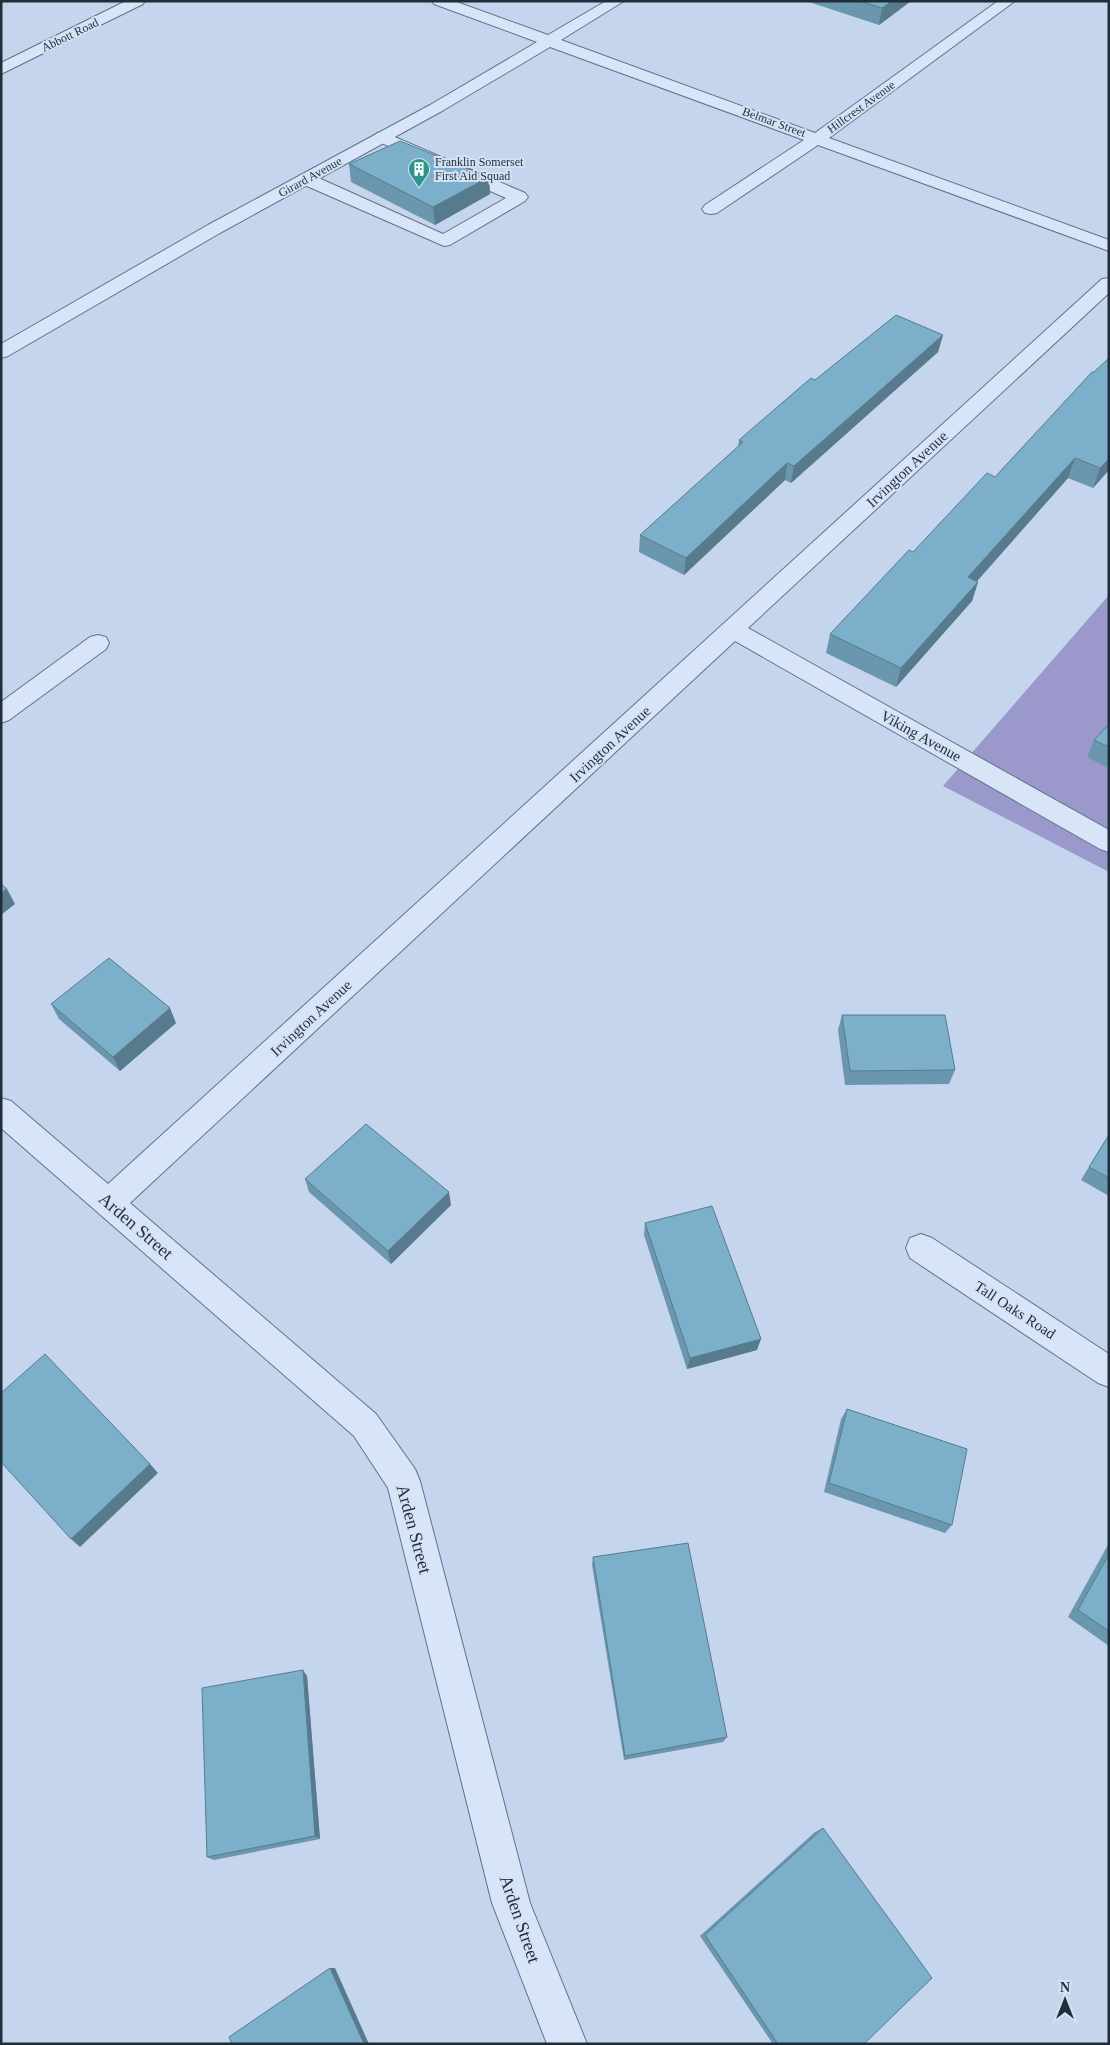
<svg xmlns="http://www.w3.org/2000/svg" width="1110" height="2045" viewBox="0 0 1110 2045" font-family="Georgia,serif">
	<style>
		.green { fill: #9b99cb }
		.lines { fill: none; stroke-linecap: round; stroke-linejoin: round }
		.service-casing { stroke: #5c7488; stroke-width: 2 }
		.minor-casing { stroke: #5c7488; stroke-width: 2 }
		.service { fill: #d8e5f8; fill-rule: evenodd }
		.minor { fill: #d8e5f8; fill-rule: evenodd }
		.wall { fill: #6b97ae }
		.shaded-wall { fill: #577b8d }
		.building { fill: #7cb0ca; stroke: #577b8d }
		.labels { text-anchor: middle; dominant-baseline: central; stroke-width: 4; stroke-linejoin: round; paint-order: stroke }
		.far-street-label { font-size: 12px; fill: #1f2e38; stroke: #d5e1f5 }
		.far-poi-label { font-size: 12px; fill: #1f2e38; stroke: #d5e1f5; text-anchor: start }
		.street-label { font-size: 15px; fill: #1f2e38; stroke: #d5e1f5 }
		.near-street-label { font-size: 18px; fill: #1f2e38; stroke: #d5e1f5 }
	</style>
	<rect width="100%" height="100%" fill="#c5d5ed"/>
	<path class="green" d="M 1109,595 L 1109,872 L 943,786 Z"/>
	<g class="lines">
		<g class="service-casing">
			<path id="service" d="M 383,132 L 525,193 L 528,197 L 525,201 L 450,245 L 444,246 L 300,183 L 297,179 L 300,175 L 306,174 L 312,175 L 443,234 L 506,198 L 377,141 L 375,137 L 377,133 Z"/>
		</g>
		<g class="minor-casing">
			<g id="minor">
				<path d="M 126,1 L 145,1 L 143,4 L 1,74 L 1,63 Z"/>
				<path d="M 432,1 L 454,1 L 548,35 L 606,1 L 624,1 L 561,40 L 815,133 L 998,1 L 1015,1 L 829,138 L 1109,240 L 1109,251 L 818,145 L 717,213 L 711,214 L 705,213 L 702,209 L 705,205 L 804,140 L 550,47 L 442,111 L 220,233 L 8,356 L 1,358 L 1,344 L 208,225 L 430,105 L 537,42 L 434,4 Z"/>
				<path d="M 1109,278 L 1109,293 L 748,628 L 1109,830 L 1109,852 L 1100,849 L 735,641 L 130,1203 L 376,1414 L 415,1469 L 420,1481 L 530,1903 L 587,2044 L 547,2044 L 492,1903 L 388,1488 L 354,1436 L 1,1128 L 1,1098 L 11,1101 L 108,1184 L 1102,279 Z"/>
				<path d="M 98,635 L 106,637 L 109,643 L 106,649 L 9,720 L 1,723 L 1,702 L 90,637 Z"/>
				<path d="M 921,1234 L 932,1238 L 1109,1354 L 1109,1387 L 1098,1383 L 910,1258 L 906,1248 L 910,1238 Z"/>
			</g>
		</g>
		<use href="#service" class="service"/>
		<use href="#minor" class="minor"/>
	</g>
	<g class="wall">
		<path d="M 806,1 L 911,1 L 879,25 Z"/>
		<path d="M 349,164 L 489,177 L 490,194 L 435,225 L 351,182 Z"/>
		<path d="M 943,335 L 938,352 L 791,483 L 785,480 L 684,575 L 639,552 L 640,535 L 738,447 L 739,440 L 815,380 Z"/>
		<path d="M 1094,372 L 1109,470 L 1093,488 L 1068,478 L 977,581 L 978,582 L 972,601 L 896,687 L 826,653 L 830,634 L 913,552 L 995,477 Z"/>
		<path d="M 1109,724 L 1109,768 L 1087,757 L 1094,740 Z"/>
		<path d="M 51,1004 L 176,1023 L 120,1071 L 59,1019 Z"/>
		<path d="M 842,1015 L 955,1070 L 949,1084 L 845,1085 L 838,1030 Z"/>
		<path d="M 1109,1134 L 1109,1196 L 1081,1180 Z"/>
		<path d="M 305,1179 L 451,1205 L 391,1264 L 309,1192 Z"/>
		<path d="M 645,1223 L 757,1350 L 687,1369 L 644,1235 Z"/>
		<path d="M 847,1409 L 952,1525 L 945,1533 L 824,1492 L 841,1419 Z"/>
		<path d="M 1109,1543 L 1109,1646 L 1068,1617 Z"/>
		<path d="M 593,1557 L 727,1737 L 723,1742 L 624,1760 L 592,1565 Z"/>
		<path d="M 307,1676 L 320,1839 L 214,1860 L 207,1857 Z"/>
		<path d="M 823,1828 L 864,2044 L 773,2044 L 700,1936 L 815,1832 Z"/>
	</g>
	<g class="shaded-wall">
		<path d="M 892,1 L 911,1 L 879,25 L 882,8 Z"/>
		<path d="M 489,177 L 490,194 L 435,225 L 433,207 Z"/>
		<path d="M 943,335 L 938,352 L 791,483 L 794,466 Z"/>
		<path d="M 1075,458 L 1068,478 L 963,597 L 968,577 Z"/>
		<path d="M 1109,459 L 1109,470 L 1093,488 L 1100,468 Z"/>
		<path d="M 787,463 L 785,480 L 684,575 L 686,558 Z"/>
		<path d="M 978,582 L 972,601 L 896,687 L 901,668 Z"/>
		<path d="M 7,889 L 15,904 L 1,915 L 1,893 Z"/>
		<path d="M 170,1008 L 176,1023 L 120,1071 L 113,1057 Z"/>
		<path d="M 449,1192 L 451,1205 L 391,1264 L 388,1251 Z"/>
		<path d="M 761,1339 L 757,1350 L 687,1369 L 690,1358 Z"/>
		<path d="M 150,1464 L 158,1473 L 80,1547 L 71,1539 Z"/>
		<path d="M 303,1670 L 307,1676 L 320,1839 L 315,1836 Z"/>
		<path d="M 330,1968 L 335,1968 L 369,2044 L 364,2044 Z"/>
	</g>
	<g class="building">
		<path d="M 860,1 L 892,1 L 882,8 Z"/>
		<path d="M 400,141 L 489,177 L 433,207 L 349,164 Z"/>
		<path d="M 896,315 L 943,335 L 794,466 L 787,463 L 686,558 L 640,535 L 743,442 L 739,440 L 811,378 L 815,380 Z"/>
		<path d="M 1109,358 L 1109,459 L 1100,468 L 1075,458 L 968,577 L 978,582 L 901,668 L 830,634 L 909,550 L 913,552 L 987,473 L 995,477 L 1092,372 L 1094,372 Z"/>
		<path d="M 1109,724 L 1109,747 L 1094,740 Z"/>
		<path d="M 1,884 L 7,889 L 1,893 Z"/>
		<path d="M 109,958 L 170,1008 L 113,1057 L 51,1004 Z"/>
		<path d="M 842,1015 L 945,1015 L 955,1070 L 850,1071 Z"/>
		<path d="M 366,1124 L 449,1192 L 388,1251 L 305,1179 Z"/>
		<path d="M 1109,1135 L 1109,1178 L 1089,1167 Z"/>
		<path d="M 712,1206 L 761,1339 L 690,1358 L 645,1223 Z"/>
		<path d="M 45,1354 L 150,1464 L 71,1539 L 1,1462 L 1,1393 Z"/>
		<path d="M 847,1409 L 967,1449 L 952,1525 L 829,1483 Z"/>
		<path d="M 688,1543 L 727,1737 L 625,1756 L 593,1557 Z"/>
		<path d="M 1109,1554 L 1109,1631 L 1078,1610 Z"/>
		<path d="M 303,1670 L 315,1836 L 207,1857 L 202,1688 Z"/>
		<path d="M 823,1828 L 932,1978 L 864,2044 L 778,2044 L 705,1935 Z"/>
		<path d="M 330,1968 L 364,2044 L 232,2044 L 229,2037 Z"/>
	</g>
	<defs>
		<g id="building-pin" transform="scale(1.125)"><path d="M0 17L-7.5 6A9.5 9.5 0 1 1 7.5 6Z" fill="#2d958b" stroke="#d5e1f5"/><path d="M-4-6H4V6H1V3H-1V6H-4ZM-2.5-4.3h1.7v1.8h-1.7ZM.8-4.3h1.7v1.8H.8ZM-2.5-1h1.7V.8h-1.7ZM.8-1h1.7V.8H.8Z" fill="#fff"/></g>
	</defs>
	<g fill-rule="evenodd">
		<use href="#building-pin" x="419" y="169"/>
	</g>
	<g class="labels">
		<g class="far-street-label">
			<text transform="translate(70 35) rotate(-26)">Abbott Road</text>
			<text transform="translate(861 107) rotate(-36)">Hillcrest Avenue</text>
			<text transform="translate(774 122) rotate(20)">Belmar Street</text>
			<text transform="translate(310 177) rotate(-29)">Girard Avenue</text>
		</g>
		<g class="far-poi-label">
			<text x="435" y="162">Franklin Somerset<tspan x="435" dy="14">First Aid Squad</tspan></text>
		</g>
		<g class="street-label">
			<text transform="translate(907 469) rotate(-43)">Irvington Avenue</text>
			<text transform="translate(921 736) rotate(29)">Viking Avenue</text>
			<text transform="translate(610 744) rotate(-43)">Irvington Avenue</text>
			<text transform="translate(311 1018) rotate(-43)">Irvington Avenue</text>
			<text transform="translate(1015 1310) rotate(33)">Tall Oaks Road</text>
		</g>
		<g class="near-street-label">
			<text transform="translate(136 1226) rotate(41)">Arden Street</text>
			<text transform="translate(414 1529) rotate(75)">Arden Street</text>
			<text transform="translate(520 1919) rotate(71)">Arden Street</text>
		</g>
	</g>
	<rect width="1110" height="2045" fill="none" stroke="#1f2e38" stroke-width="5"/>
	<g transform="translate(1065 2000)" stroke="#d5e1f5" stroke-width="4" paint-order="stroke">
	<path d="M0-4L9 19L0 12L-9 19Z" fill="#1f2e38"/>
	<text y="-8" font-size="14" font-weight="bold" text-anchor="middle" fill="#1f2e38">N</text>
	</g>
</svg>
